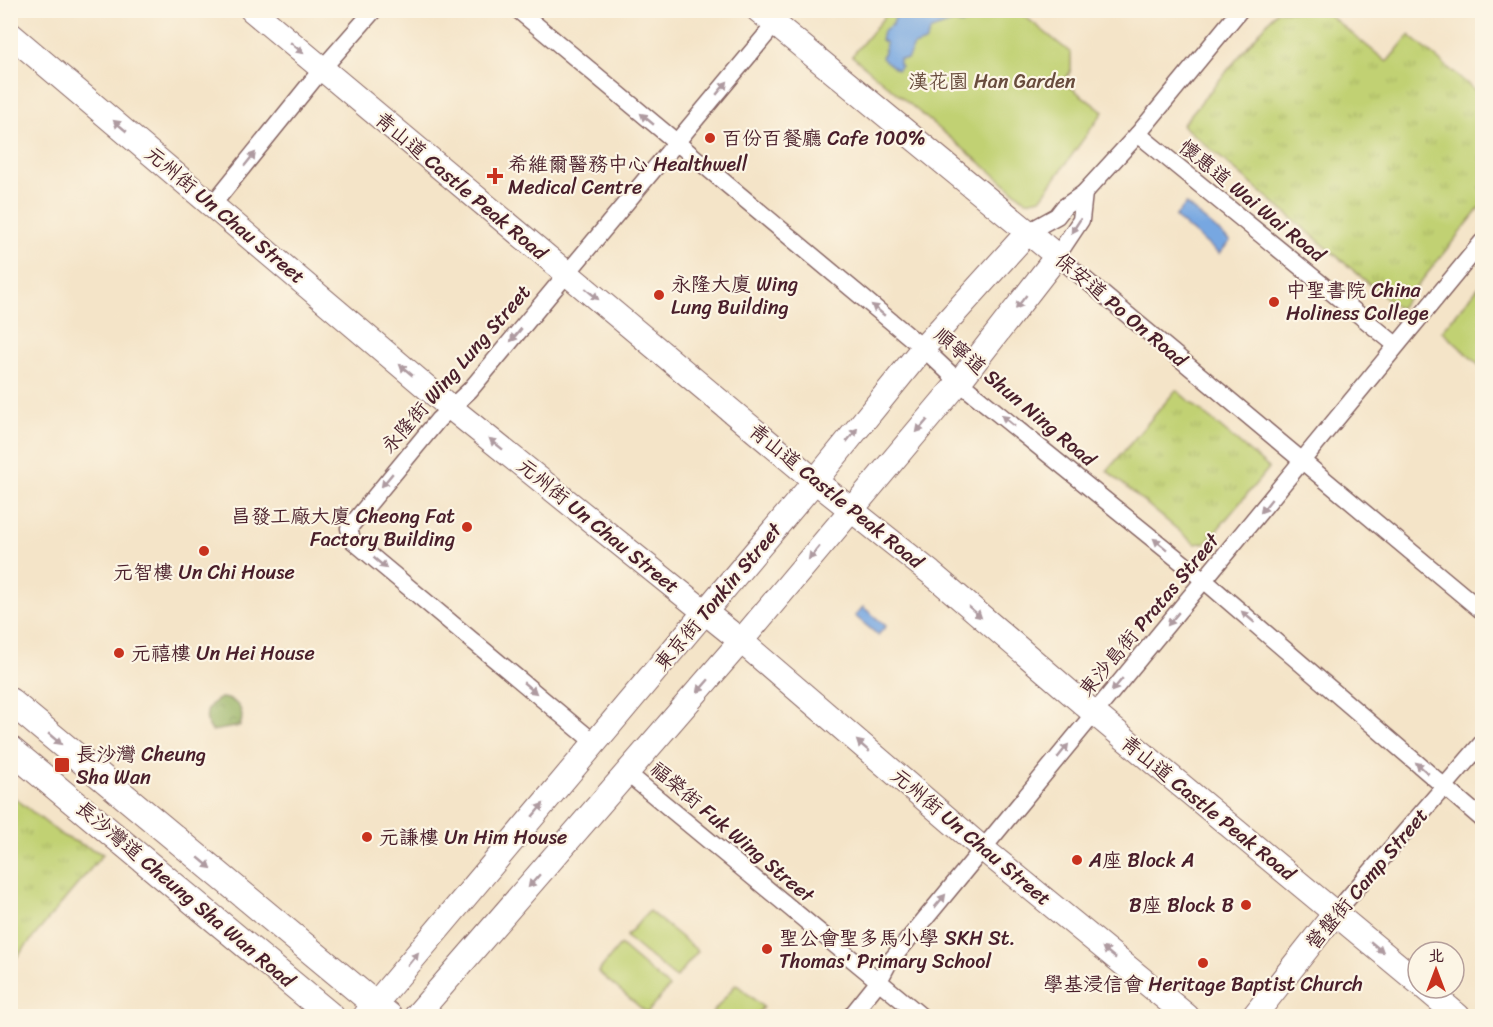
<svg xmlns="http://www.w3.org/2000/svg" width="1493" height="1027" viewBox="0 0 1493 1027" font-family="Sriracha,'LXGW WenKai TC',sans-serif">
	<style>
		.green { fill: #c1d173; stroke: #86784f; stroke-width: 1.5 }
		.forest { fill: url(#forest-crowns); stroke: #716948; stroke-width: 1.5 }
		.park { fill: url(#park-tufts); stroke: #86784f; stroke-width: 1.5 }
		.water { fill: #77a7e1; stroke: #606386; stroke-width: 1.5 }
		.lines { fill: none; stroke-linecap: round; stroke-linejoin: round }
		.street-casing { stroke: #866462; stroke-width: 19 }
		.secondary-casing { stroke: #866462; stroke-width: 26 }
		.primary-casing { stroke: #866462; stroke-width: 28 }
		.street { stroke: #fff; stroke-width: 16 }
		.secondary { stroke: #fff; stroke-width: 24 }
		.primary { stroke: #fff; stroke-width: 26 }
		.oneway { fill: #ae9aa0 }
		.poi-dot { fill: #c8321e; stroke: #fcf5e5; stroke-width: 2 }
		.labels { text-anchor: middle; dominant-baseline: central; stroke-width: 4.5; stroke-linejoin: round; paint-order: stroke }
		.park-label { font-size: 20px; fill: #684c3d; stroke: #fcf5e5 }
		.poi-label { font-size: 20px; fill: #4a1f2b; stroke: #fcf5e5; text-anchor: start }
		.street-label { font-size: 20px; fill: #4a1f2b; stroke: #fcf5e5 }
	</style>
	<defs>
		<pattern id="forest-crowns" width="20" height="18" patternUnits="userSpaceOnUse" patternTransform="scale(1.5)"><rect width="20" height="18" fill="#98b365"/><path d="M2 6a3 3 0 1 1 6 0M12 15a3 3 0 1 1 6 0" fill="none" stroke="#7e9153"/></pattern>
		<pattern id="park-tufts" width="24" height="20" patternUnits="userSpaceOnUse" patternTransform="scale(1.5)"><rect width="24" height="20" fill="#c1d173"/><path d="M3 7l-1-3M5 7V3M7 7l1-3M15 17l-1-3M17 17v-4M19 17l1-3" fill="none" stroke="#a7b364"/></pattern>
	</defs>
	<rect width="100%" height="100%" fill="#fcf5e5"/>
	<filter id="ink" filterUnits="userSpaceOnUse"><feTurbulence type="fractalNoise" baseFrequency=".0167" numOctaves="2"/><feDisplacementMap in="SourceGraphic" scale="12" xChannelSelector="R" yChannelSelector="G"/><feConvolveMatrix kernelMatrix="1 2 1 2 8 2 1 2 1" color-interpolation-filters="sRGB"/></filter>
	<filter id="wash" filterUnits="userSpaceOnUse"><feTurbulence type="fractalNoise" baseFrequency=".008" numOctaves="4" result="noise"/><feDisplacementMap in="SourceGraphic" scale="24" xChannelSelector="R" yChannelSelector="G"/><feGaussianBlur stdDeviation="1.35" result="paint"/><feColorMatrix in="noise" values="0 0 0 0 0 0 0 0 0 0 0 0 0 0 0 0 0 1.4 0 .05"/><feComposite in="paint" operator="in"/></filter>
	<g filter="url(#wash)">
		<rect width="100%" height="100%" fill="#f4e4c8"/>
		<g class="green">
			<path d="M 889,11 L 1018,11 L 1071,53 L 1071,70 L 1064,82 L 1103,112 L 1041,198 L 1026,201 L 852,56 Z"/>
			<path d="M 1482,283 L 1482,368 L 1442,331 Z"/>
			<path d="M 649,911 L 698,951 L 676,978 L 626,937 Z"/>
			<path d="M 620,945 L 669,987 L 647,1013 L 598,972 Z"/>
			<path d="M 736,984 L 763,1007 L 755,1016 L 710,1016 Z"/>
		</g>
		<path class="forest" d="M 221,698 C 237,699 246,710 240,726 L 212,731 C 202,718 206,704 221,698 Z"/>
		<g class="park">
			<path d="M 1277,11 L 1324,11 L 1387,62 L 1409,35 L 1482,96 L 1482,205 L 1399,309 L 1182,125 Z"/>
			<path d="M 1176,390 L 1269,468 L 1207,542 L 1195,544 L 1107,471 Z"/>
			<path d="M 11,795 L 63,836 L 103,854 L 11,964 Z"/>
		</g>
		<g class="water">
			<path d="M 897,11 L 897,10 L 976,11 L 972,22 L 961,24 L 954,22 L 931,30 L 925,42 L 914,46 L 907,59 L 899,59 L 899,64 L 901,66 L 897,70 L 882,58 L 886,43 L 881,40 L 883,31 L 893,24 Z"/>
			<path d="M 1186,204 L 1230,241 L 1219,254 L 1175,217 Z"/>
			<path d="M 863,607 L 886,626 L 878,635 L 855,616 Z"/>
		</g>
	</g>
	<g filter="url(#ink)">
		<g class="lines">
			<g class="street-casing">
				<g id="street">
					<path d="M 518,10 L 923,348 L 959,382 L 1205,581 L 1482,819"/>
					<path d="M 1138,134 L 1396,345"/>
					<path d="M 1084,193 L 1081,220 L 1057,256 L 1482,611"/>
					<path d="M 213,204 L 322,69 L 374,10"/>
					<path d="M 1028,232 L 1057,216 L 1064,207 L 1084,193 L 1138,134 L 1240,10"/>
					<path d="M 595,743 L 352,540 L 349,528 L 438,420 L 470,390 L 775,24"/>
					<path d="M 627,773 L 921,1016"/>
					<path d="M 1336,912 L 1482,743"/>
					<path d="M 851,1016 L 879,981 L 888,964 L 1482,242"/>
				</g>
			</g>
			<g class="secondary-casing">
				<g id="secondary">
					<path d="M 252,10 L 815,481 L 931,573 L 1094,713 L 1418,982"/>
					<path d="M 10,34 L 451,408 L 741,641 L 983,849 L 1187,1016"/>
					<path d="M 1425,988 L 1458,1016"/>
					<path d="M 365,1016 L 815,481 L 923,348 L 1028,232"/>
					<path d="M 416,1016 L 741,641 L 959,382 L 1057,256 L 758,10"/>
					<path d="M 1254,1016 L 1336,912"/>
				</g>
			</g>
			<g class="primary-casing">
				<g id="primary">
					<path d="M 10,701 L 389,1016"/>
					<path d="M 10,749 L 331,1016"/>
				</g>
			</g>
			<use href="#street" class="street"/>
			<use href="#secondary" class="secondary"/>
			<use href="#primary" class="primary"/>
		</g>
		<defs><path id="oneway-solid" d="M-6-.8H1V-3.2L6.5 0L1 3.2V.8H-6Z" transform="scale(1.5)"/></defs>
		<g class="oneway">
			<use href="#oneway-solid" transform="translate(297 48) rotate(40)"/>
			<use href="#oneway-solid" transform="translate(722 88) rotate(-50)"/>
			<use href="#oneway-solid" transform="translate(647 119) rotate(-140)"/>
			<use href="#oneway-solid" transform="translate(120 126) rotate(-140)"/>
			<use href="#oneway-solid" transform="translate(250 159) rotate(-51)"/>
			<use href="#oneway-solid" transform="translate(1076 226) rotate(123)"/>
			<use href="#oneway-solid" transform="translate(592 294) rotate(40)"/>
			<use href="#oneway-solid" transform="translate(1021 302) rotate(128)"/>
			<use href="#oneway-solid" transform="translate(878 310) rotate(-140)"/>
			<use href="#oneway-solid" transform="translate(516 335) rotate(130)"/>
			<use href="#oneway-solid" transform="translate(406 370) rotate(-140)"/>
			<use href="#oneway-solid" transform="translate(1008 421) rotate(-141)"/>
			<use href="#oneway-solid" transform="translate(922 426) rotate(131)"/>
			<use href="#oneway-solid" transform="translate(852 435) rotate(-51)"/>
			<use href="#oneway-solid" transform="translate(496 444) rotate(-141)"/>
			<use href="#oneway-solid" transform="translate(387 480) rotate(130)"/>
			<use href="#oneway-solid" transform="translate(1266 506) rotate(129)"/>
			<use href="#oneway-solid" transform="translate(1160 544) rotate(-141)"/>
			<use href="#oneway-solid" transform="translate(814 553) rotate(130)"/>
			<use href="#oneway-solid" transform="translate(380 563) rotate(40)"/>
			<use href="#oneway-solid" transform="translate(975 612) rotate(41)"/>
			<use href="#oneway-solid" transform="translate(1248 617) rotate(-139)"/>
			<use href="#oneway-solid" transform="translate(1173 619) rotate(130)"/>
			<use href="#oneway-solid" transform="translate(1117 685) rotate(130)"/>
			<use href="#oneway-solid" transform="translate(703 686) rotate(131)"/>
			<use href="#oneway-solid" transform="translate(530 688) rotate(40)"/>
			<use href="#oneway-solid" transform="translate(55 739) rotate(40)"/>
			<use href="#oneway-solid" transform="translate(863 746) rotate(-139)"/>
			<use href="#oneway-solid" transform="translate(1063 751) rotate(-51)"/>
			<use href="#oneway-solid" transform="translate(1422 768) rotate(-139)"/>
			<use href="#oneway-solid" transform="translate(538 810) rotate(-50)"/>
			<use href="#oneway-solid" transform="translate(205 863) rotate(40)"/>
			<use href="#oneway-solid" transform="translate(534 881) rotate(131)"/>
			<use href="#oneway-solid" transform="translate(940 901) rotate(-50)"/>
			<use href="#oneway-solid" transform="translate(1377 947) rotate(40)"/>
			<use href="#oneway-solid" transform="translate(1109 953) rotate(-141)"/>
			<use href="#oneway-solid" transform="translate(413 959) rotate(-50)"/>
		</g>
	</g>
	<g class="poi-dot">
		<circle cx="710" cy="138" r="6"/>
		<path d="M492 167h6v6h6v6h-6v6h-6v-6h-6v-6h6z"/>
		<circle cx="659" cy="295" r="6"/>
		<circle cx="1274" cy="302" r="6"/>
		<circle cx="467" cy="527" r="6"/>
		<circle cx="204" cy="551" r="6"/>
		<circle cx="119" cy="653" r="6"/>
		<rect x="54" y="757" width="16" height="16" rx="3"/>
		<circle cx="367" cy="837" r="6"/>
		<circle cx="1077" cy="860" r="6"/>
		<circle cx="1246" cy="905" r="6"/>
		<circle cx="767" cy="949" r="6"/>
		<circle cx="1203" cy="963" r="6"/>
	</g>
	<g class="labels">
		<g class="park-label">
			<text x="992" y="81">漢花園 Han Garden</text>
		</g>
		<g class="poi-label">
			<text x="722" y="138">百份百餐廳 Cafe 100%</text>
			<text x="508" y="164">希維爾醫務中心 Healthwell<tspan x="508" dy="23">Medical Centre</tspan></text>
			<text x="671" y="284">永隆大廈 Wing<tspan x="671" dy="23">Lung Building</tspan></text>
			<text x="1286" y="290">中聖書院 China<tspan x="1286" dy="23">Holiness College</tspan></text>
			<text x="455" y="516" text-anchor="end">昌發工廠大廈 Cheong Fat<tspan x="455" dy="23">Factory Building</tspan></text>
			<text x="204" y="572" text-anchor="middle">元智樓 Un Chi House</text>
			<text x="131" y="653">元禧樓 Un Hei House</text>
			<text x="76" y="754">長沙灣 Cheung<tspan x="76" dy="23">Sha Wan</tspan></text>
			<text x="379" y="837">元謙樓 Un Him House</text>
			<text x="1089" y="860">A座 Block A</text>
			<text x="1234" y="905" text-anchor="end">B座 Block B</text>
			<text x="779" y="938">聖公會聖多馬小學 SKH St.<tspan x="779" dy="23">Thomas' Primary School</tspan></text>
			<text x="1203" y="984" text-anchor="middle">學基浸信會 Heritage Baptist Church</text>
		</g>
		<g class="street-label">
			<text transform="translate(461 186) rotate(40)">青山道 Castle Peak Road</text>
			<text transform="translate(1252 201) rotate(39)">懷惠道 Wai Wai Road</text>
			<text transform="translate(225 215) rotate(40)">元州街 Un Chau Street</text>
			<text transform="translate(1121 310) rotate(40)">保安道 Po On Road</text>
			<text transform="translate(456 369) rotate(-49)">永隆街 Wing Lung Street</text>
			<text transform="translate(1015 397) rotate(40)">順寧道 Shun Ning Road</text>
			<text transform="translate(836 496) rotate(39)">青山道 Castle Peak Road</text>
			<text transform="translate(598 526) rotate(39)">元州街 Un Chau Street</text>
			<text transform="translate(718 597) rotate(-50)">東京街 Tonkin Street</text>
			<text transform="translate(1149 615) rotate(-50)">東沙島街 Pratas Street</text>
			<text transform="translate(1208 808) rotate(39)">青山道 Castle Peak Road</text>
			<text transform="translate(732 832) rotate(40)">福榮街 Fuk Wing Street</text>
			<text transform="translate(971 837) rotate(40)">元州街 Un Chau Street</text>
			<text transform="translate(1367 879) rotate(-50)">營盤街 Camp Street</text>
			<text transform="translate(185 894) rotate(40)">長沙灣道 Cheung Sha Wan Road</text>
		</g>
	</g>
	<rect width="1493" height="1027" fill="none" stroke="#fcf5e5" stroke-width="36"/>
	<g transform="translate(1436 970)"><circle r="28" fill="#fcf5e5" stroke="#b59f9b" stroke-width="1.5"/>
	<path d="M0-4.5L10 22L0 15L-10 22Z" fill="#c8321e"/>
	<text y="-9" font-size="16" font-weight="bold" text-anchor="middle" fill="#4a1f2b">北</text>
	</g>
</svg>
